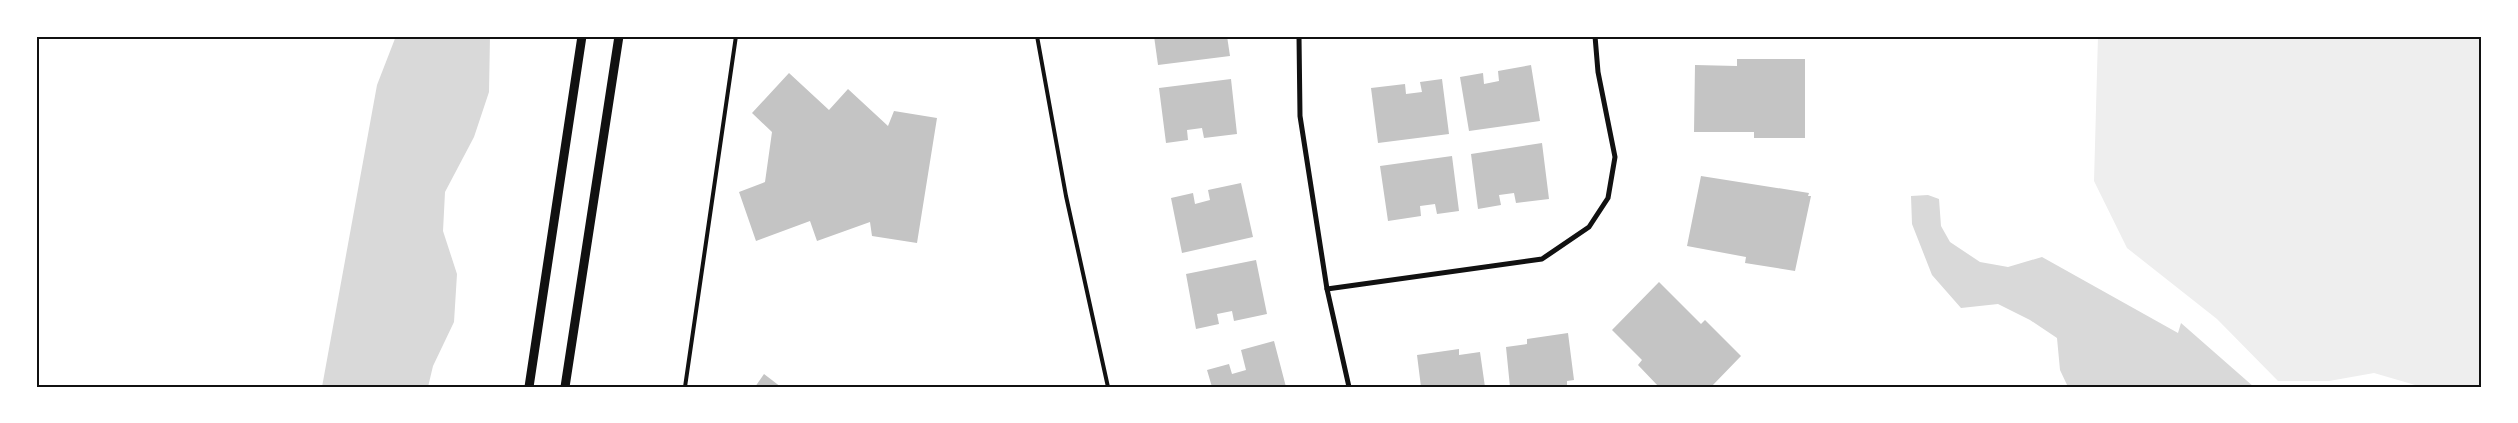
<svg xmlns="http://www.w3.org/2000/svg" width="2518" height="423" viewBox="0 0 2518 423" font-family="Commissioner,sans-serif">
	<style>
		.green { fill: #eee }
		.water { fill: #d9d9d9 }
		.building { fill: #c4c4c4 }
		.lines { fill: none; stroke-linecap: round; stroke-linejoin: round }
		.service { stroke: #111; stroke-width: 4 }
		.minor { stroke: #111; stroke-width: 5 }
		.tertiary { stroke: #111; stroke-width: 9 }
		.neatline { fill: none; stroke: #111; stroke-width: 2 }
	</style>
	<rect width="100%" height="100%" fill="#fff"/>
	<path class="green" d="M 2098,36 L 2482,36 L 2482,387 L 2422,387 L 2374,373 L 2329,381 L 2278,381 L 2217,319 L 2127,248 L 2094,181 Z"/>
	<g class="water">
		<path d="M 396,36 L 490,36 L 489,92 L 474,137 L 445,192 L 443,231 L 457,274 L 454,322 L 433,366 L 428,387 L 322,387 L 377,85 Z"/>
		<path d="M 1928,195 L 1939,199 L 1941,226 L 1950,242 L 1980,262 L 2008,267 L 2042,257 L 2178,333 L 2181,323 L 2254,387 L 2068,387 L 2060,370 L 2057,338 L 2030,320 L 1998,304 L 1961,308 L 1932,275 L 1912,224 L 1911,196 Z"/>
	</g>
	<g class="building">
		<path d="M 1154,36 L 1227,36 L 1230,56 L 1158,65 Z"/>
		<path d="M 1737,59 L 1805,59 L 1805,138 L 1754,138 L 1754,132 L 1694,132 L 1695,65 L 1737,66 Z"/>
		<path d="M 1531,65 L 1540,121 L 1469,131 L 1460,77 L 1483,73 L 1484,84 L 1499,81 L 1498,71 Z"/>
		<path d="M 789,73 L 829,110 L 848,89 L 888,126 L 894,111 L 937,118 L 917,243 L 872,236 L 870,222 L 817,241 L 810,221 L 756,241 L 739,192 L 765,182 L 772,132 L 752,113 Z"/>
		<path d="M 1231,79 L 1237,134 L 1204,138 L 1202,128 L 1187,130 L 1188,140 L 1166,143 L 1159,88 Z"/>
		<path d="M 1442,79 L 1449,134 L 1378,143 L 1371,88 L 1405,84 L 1406,94 L 1422,92 L 1420,82 Z"/>
		<path d="M 1542,143 L 1549,199 L 1516,203 L 1514,193 L 1499,195 L 1501,205 L 1478,209 L 1471,154 Z"/>
		<path d="M 1452,156 L 1459,211 L 1437,214 L 1435,204 L 1420,206 L 1421,216 L 1388,221 L 1380,166 Z"/>
		<path d="M 1701,176 L 1809,193 L 1808,196 L 1811,196 L 1795,271 L 1745,263 L 1746,257 L 1687,246 Z"/>
		<path d="M 1241,183 L 1253,237 L 1182,253 L 1171,198 L 1193,193 L 1195,204 L 1210,200 L 1208,190 Z"/>
		<path d="M 1256,260 L 1267,314 L 1234,321 L 1232,311 L 1217,314 L 1219,324 L 1196,329 L 1186,274 Z"/>
		<path d="M 1659,282 L 1701,324 L 1705,320 L 1741,356 L 1711,387 L 1659,387 L 1638,365 L 1642,360 L 1612,330 Z"/>
		<path d="M 1568,333 L 1574,380 L 1567,381 L 1567,387 L 1510,387 L 1506,347 L 1527,344 L 1527,339 Z"/>
		<path d="M 1274,341 L 1286,387 L 1212,387 L 1207,370 L 1229,364 L 1232,374 L 1246,370 L 1241,350 Z"/>
		<path d="M 1459,349 L 1459,355 L 1480,352 L 1485,387 L 1421,387 L 1417,355 Z"/>
		<path d="M 764,374 L 781,387 L 755,387 Z"/>
	</g>
	<g class="lines">
		<g class="service">
			<path d="M 1037,36 L 1066,196 L 1108,387"/>
			<path d="M 685,387 L 736,36"/>
		</g>
		<g class="minor">
			<path d="M 1299,36 L 1300,116 L 1327,289 L 1349,387"/>
			<path d="M 1327,289 L 1542,259 L 1589,227 L 1608,198 L 1615,157 L 1598,72 L 1595,36"/>
		</g>
		<g class="tertiary">
			<path d="M 529,387 L 582,36"/>
			<path d="M 565,387 L 619,36"/>
		</g>
	</g>
	<rect width="2518" height="423" fill="none" stroke="#ffffff" stroke-width="75"/>
	<rect x="38" y="38" width="2442" height="348" class="neatline"/>
</svg>
